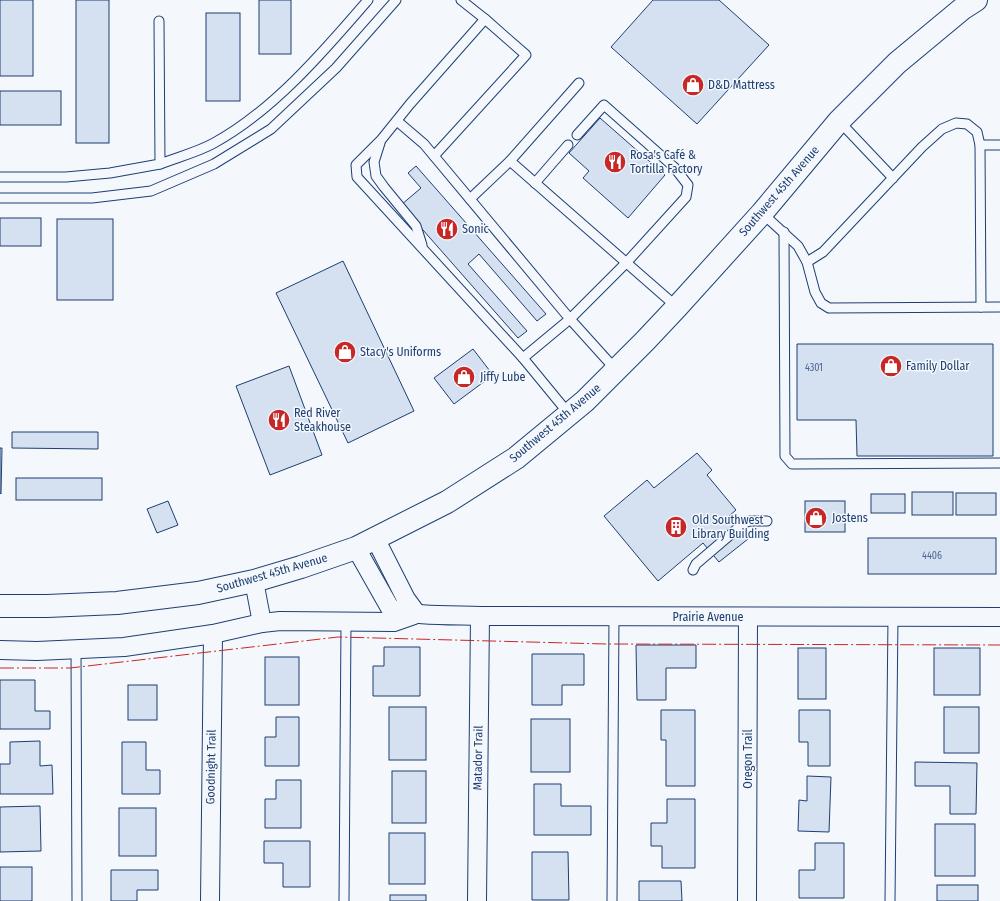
<svg xmlns="http://www.w3.org/2000/svg" width="1000" height="901" viewBox="0 0 1000 901" font-family="'Fira Sans Condensed',sans-serif">
	<style>
		.building { fill: #d5e0f0; stroke: #1d3f73 }
		.lines { fill: none; stroke-linecap: round; stroke-linejoin: round }
		.lane-casing { stroke: #1d3f73; stroke-width: 11 }
		.street-casing { stroke: #1d3f73; stroke-width: 20 }
		.secondary-casing { stroke: #1d3f73; stroke-width: 24 }
		.lane { stroke: #f4f7fb; stroke-width: 9 }
		.street { stroke: #f4f7fb; stroke-width: 18 }
		.secondary { stroke: #f4f7fb; stroke-width: 22 }
		.power { stroke: #c62828; stroke-width: 1; stroke-dasharray: 14 3 2 3; stroke-linecap: butt }
		.labels { text-anchor: middle; dominant-baseline: central; stroke-width: 3; stroke-linejoin: round; paint-order: stroke }
		.number-label { font-size: 10px; fill: #4b6792 }
		.poi-label { font-size: 12px; fill: #1d3f73; stroke: #f4f7fb; text-anchor: start }
		.street-label { font-size: 12px; fill: #1d3f73; stroke: #f4f7fb }
	</style>
	<rect width="100%" height="100%" fill="#f4f7fb"/>
	<g class="building">
		<rect x="0" y="0" width="33" height="76"/>
		<rect x="76" y="0" width="33" height="143"/>
		<rect x="259" y="0" width="32" height="54"/>
		<path d="M 653,0 L 719,0 L 769,45 L 697,124 L 611,47 Z"/>
		<rect x="206" y="13" width="34" height="88"/>
		<rect x="0" y="91" width="61" height="34"/>
		<path d="M 600,118 L 665,175 L 628,218 L 583,178 L 589,171 L 569,153 Z"/>
		<path d="M 416,166 L 546,314 L 537,321 L 479,254 L 468,264 L 527,331 L 518,338 L 401,205 L 421,188 L 408,173 Z"/>
		<rect x="0" y="218" width="41" height="28"/>
		<rect x="57" y="219" width="56" height="81"/>
		<path d="M 343,261 L 414,411 L 348,443 L 276,293 Z"/>
		<path d="M 797,344 L 993,344 L 993,456 L 857,456 L 856,420 L 797,420 Z"/>
		<path d="M 473,349 L 493,375 L 454,404 L 434,378 Z"/>
		<path d="M 289,366 L 322,455 L 270,475 L 236,386 Z"/>
		<path d="M 12,432 L 98,432 L 98,449 L 12,448 Z"/>
		<path d="M 0,448 L 2,448 L 1,494 L 0,493 Z"/>
		<path d="M 697,453 L 712,470 L 707,475 L 736,510 L 729,516 L 748,539 L 719,562 L 703,543 L 658,581 L 604,516 L 647,480 L 654,488 Z"/>
		<rect x="16" y="478" width="86" height="22"/>
		<rect x="912" y="492" width="41" height="23"/>
		<rect x="956" y="493" width="40" height="22"/>
		<rect x="871" y="494" width="34" height="19"/>
		<path d="M 168,501 L 178,525 L 157,533 L 147,509 Z"/>
		<rect x="805" y="501" width="40" height="31"/>
		<rect x="868" y="538" width="128" height="36"/>
		<path d="M 636,645 L 696,645 L 696,668 L 666,668 L 666,700 L 637,700 Z"/>
		<path d="M 384,647 L 420,647 L 420,696 L 373,696 L 373,666 L 384,666 Z"/>
		<rect x="798" y="648" width="28" height="51"/>
		<rect x="934" y="648" width="46" height="47"/>
		<path d="M 532,654 L 584,654 L 584,685 L 562,685 L 562,705 L 532,705 Z"/>
		<rect x="265" y="657" width="34" height="48"/>
		<path d="M 0,680 L 35,680 L 35,711 L 50,711 L 50,729 L 0,729 Z"/>
		<rect x="128" y="685" width="29" height="35"/>
		<rect x="389" y="707" width="37" height="53"/>
		<rect x="944" y="707" width="35" height="46"/>
		<path d="M 661,710 L 695,710 L 695,786 L 666,786 L 666,740 L 661,740 Z"/>
		<path d="M 799,710 L 830,710 L 830,766 L 808,766 L 808,742 L 799,742 Z"/>
		<path d="M 276,717 L 299,717 L 299,766 L 265,766 L 265,737 L 276,737 Z"/>
		<rect x="531" y="719" width="39" height="53"/>
		<path d="M 40,741 L 40,766 L 52,765 L 53,794 L 0,794 L 0,764 L 10,764 L 10,742 Z"/>
		<path d="M 122,742 L 146,742 L 146,770 L 160,770 L 160,794 L 122,794 Z"/>
		<path d="M 915,762 L 977,763 L 976,814 L 950,814 L 950,786 L 915,786 Z"/>
		<rect x="392" y="771" width="34" height="52"/>
		<path d="M 807,776 L 831,777 L 829,832 L 798,831 L 799,800 L 807,801 Z"/>
		<path d="M 276,780 L 301,780 L 301,828 L 265,828 L 265,799 L 276,799 Z"/>
		<path d="M 534,784 L 561,784 L 561,806 L 591,806 L 591,835 L 534,835 Z"/>
		<path d="M 667,799 L 695,799 L 695,868 L 662,868 L 662,846 L 651,846 L 651,823 L 667,823 Z"/>
		<path d="M 40,806 L 41,851 L 0,852 L 0,807 Z"/>
		<rect x="119" y="808" width="37" height="48"/>
		<rect x="935" y="824" width="40" height="52"/>
		<rect x="389" y="833" width="36" height="51"/>
		<path d="M 264,841 L 310,841 L 310,887 L 283,887 L 283,863 L 264,863 Z"/>
		<path d="M 815,843 L 844,843 L 844,898 L 799,898 L 799,870 L 815,870 Z"/>
		<path d="M 532,852 L 568,852 L 569,900 L 532,900 Z"/>
		<rect x="0" y="867" width="32" height="34"/>
		<path d="M 111,870 L 158,870 L 158,890 L 137,890 L 137,901 L 111,901 Z"/>
		<path d="M 639,881 L 681,881 L 682,901 L 639,901 Z"/>
		<rect x="937" y="885" width="41" height="16"/>
		<rect x="390" y="895" width="36" height="6"/>
	</g>
	<g class="lines">
		<g class="lane-casing">
			<g id="lane">
				<path d="M 485,19 L 410,104 L 381,140 L 356,165 L 357,177 L 523,358 L 569,414"/>
				<path d="M 159,21 L 160,164 C 178,157 198,152 214,143 C 273,111 325,50 368,0"/>
				<path d="M 397,121 L 424,144 L 570,319 L 616,370"/>
				<path d="M 839,121 L 893,178"/>
				<path d="M 380,143 L 374,162 L 376,176 L 384,187 L 416,226 L 422,245"/>
				<path d="M 980,145 L 1000,145"/>
				<path d="M 434,156 L 526,55 L 485,19 L 461,0"/>
				<path d="M 510,161 L 677,307"/>
				<path d="M 0,177 L 66,177 L 110,173 L 160,164"/>
				<path d="M 535,183 L 568,145"/>
				<path d="M 0,198 L 92,198 L 151,191 L 214,164 L 271,129 L 336,68 L 396,0"/>
				<path d="M 470,199 L 510,161 L 579,83"/>
				<path d="M 762,213 L 798,246 L 807,262 L 815,292 L 821,303 L 829,308 L 1000,307"/>
				<path d="M 784,232 L 785,456 L 792,464 L 1000,463"/>
				<path d="M 807,262 L 823,252 L 922,147 L 942,129 L 956,123 L 967,124 L 977,132 L 980,145 L 981,307"/>
				<path d="M 523,358 L 570,319 L 627,262 L 686,197 L 688,185 L 674,167 L 604,105 L 577,135"/>
				<path d="M 693,570 L 696,564 L 744,523 L 750,521 L 767,521"/>
				<path d="M 76,649 L 77,901"/>
				<path d="M 344,901 L 346,622"/>
				<path d="M 612,901 L 614,616"/>
				<path d="M 890,901 L 893,617"/>
			</g>
		</g>
		<g class="street-casing">
			<g id="street">
				<path d="M 375,538 L 406,599 L 417,614"/>
				<path d="M 356,548 L 390,608 C 411,617 455,615 480,616 L 1000,617"/>
				<path d="M 254,581 L 262,623"/>
				<path d="M 0,650 L 37,651 L 124,647 L 213,634 L 262,623 L 280,621 L 394,622 L 414,615"/>
				<path d="M 210,901 L 213,634"/>
				<path d="M 477,901 L 480,616"/>
				<path d="M 747,901 L 748,617"/>
			</g>
		</g>
		<g class="secondary-casing">
			<path id="secondary" d="M 0,606 L 47,606 L 117,603 L 198,593 L 254,581 L 301,567 L 356,548 L 447,502 L 516,458 L 585,401 L 645,341 L 677,307 L 762,213 L 839,121 L 897,63 L 962,9 L 976,0"/>
		</g>
		<use href="#lane" class="lane"/>
		<use href="#street" class="street"/>
		<use href="#secondary" class="secondary"/>
		<path class="power" d="M 0,668 L 70,668 L 338,637 L 606,644 L 1000,645"/>
	</g>
	<defs>
		<g id="shop-disc" transform="scale(1.15)"><circle r="9.5" fill="#c62828" stroke="#f4f7fb"/><path d="M-5-2.5h2.3a2.7 3.5 0 0 1 5.4 0H5L5.5 6h-11ZM-1.5-2.5h3a1.5 2.3 0 0 0-3 0Z" fill="#fff"/></g>
		<g id="restaurant-disc" transform="scale(1.15)"><circle r="9.5" fill="#c62828" stroke="#f4f7fb"/><path d="M-5-6h1v4h1v-4h1v4h1v-4h1v5L-1.5 .5V6h-2V.5L-5-1ZM5-6V6H3V1.5H1.5Q1.5-4 5-6Z" fill="#fff"/></g>
		<g id="building-disc" transform="scale(1.15)"><circle r="9.5" fill="#c62828" stroke="#f4f7fb"/><path d="M-4-6H4V6H1V3H-1V6H-4ZM-2.5-4.3h1.7v1.8h-1.7ZM.8-4.3h1.7v1.8H.8ZM-2.5-1h1.7V.8h-1.7ZM.8-1h1.7V.8H.8Z" fill="#fff"/></g>
	</defs>
	<g fill-rule="evenodd">
		<use href="#shop-disc" x="693" y="85"/>
		<use href="#restaurant-disc" x="615" y="162"/>
		<use href="#restaurant-disc" x="447" y="229"/>
		<use href="#shop-disc" x="345" y="352"/>
		<use href="#shop-disc" x="891" y="366"/>
		<use href="#shop-disc" x="464" y="377"/>
		<use href="#restaurant-disc" x="279" y="420"/>
		<use href="#shop-disc" x="816" y="518"/>
		<use href="#building-disc" x="676" y="527"/>
	</g>
	<g class="labels">
		<g class="number-label">
			<text x="814" y="368">4301</text>
			<text x="932" y="556">4406</text>
		</g>
		<g class="poi-label">
			<text x="708" y="85">D&amp;D Mattress</text>
			<text x="630" y="155">Rosa's Café &amp;<tspan x="630" dy="14">Tortilla Factory</tspan></text>
			<text x="462" y="229">Sonic</text>
			<text x="360" y="352">Stacy's Uniforms</text>
			<text x="906" y="366">Family Dollar</text>
			<text x="480" y="377">Jiffy Lube</text>
			<text x="294" y="413">Red River<tspan x="294" dy="14">Steakhouse</tspan></text>
			<text x="832" y="518">Jostens</text>
			<text x="692" y="520">Old Southwest<tspan x="692" dy="14">Library Building</tspan></text>
		</g>
		<g class="street-label">
			<text transform="translate(779 191) rotate(-49)">Southwest 45th Avenue</text>
			<text transform="translate(555 423) rotate(-40)">Southwest 45th Avenue</text>
			<text transform="translate(272 573) rotate(-16)">Southwest 45th Avenue</text>
			<text x="708" y="617">Prairie Avenue</text>
			<text transform="translate(478 758) rotate(-89)">Matador Trail</text>
			<text transform="translate(748 759) rotate(-90)">Oregon Trail</text>
			<text transform="translate(211 767) rotate(-89)">Goodnight Trail</text>
		</g>
	</g>
</svg>
